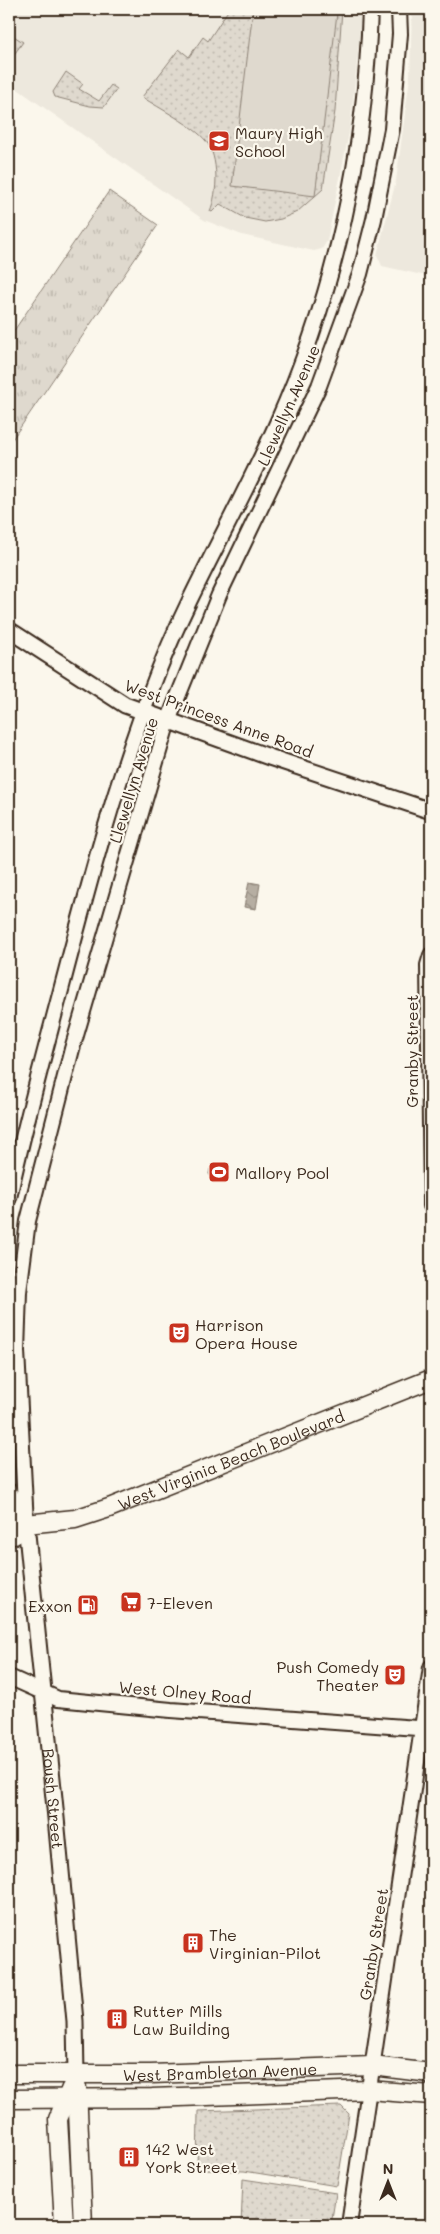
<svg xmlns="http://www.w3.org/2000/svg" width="440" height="2234" viewBox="0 0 440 2234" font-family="Mali,sans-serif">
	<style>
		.built { fill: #ede8dd }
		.grass { fill: url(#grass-dots); stroke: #8d8276 }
		.park { fill: url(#park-tufts); stroke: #8d8276 }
		.pitch { fill: #dfd9ce; stroke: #8d8276 }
		.water { fill: url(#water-waves); stroke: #85796d }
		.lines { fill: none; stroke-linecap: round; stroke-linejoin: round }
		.tertiary-casing { stroke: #3b2a1e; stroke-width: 18 }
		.secondary-casing { stroke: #3b2a1e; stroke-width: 19 }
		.primary-casing { stroke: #3b2a1e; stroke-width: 21 }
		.tertiary { stroke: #fbf7ec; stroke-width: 14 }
		.secondary { stroke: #fbf7ec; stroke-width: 15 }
		.primary { stroke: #fbf7ec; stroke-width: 18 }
		.labels { text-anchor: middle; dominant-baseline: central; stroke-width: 4.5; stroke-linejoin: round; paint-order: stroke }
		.poi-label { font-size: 16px; fill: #3b2a1e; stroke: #fbf7ec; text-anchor: start }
		.street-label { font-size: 16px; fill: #3b2a1e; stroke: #fbf7ec }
	</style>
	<defs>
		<pattern id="grass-dots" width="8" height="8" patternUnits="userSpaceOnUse" patternTransform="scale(1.25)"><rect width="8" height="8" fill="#dfd9ce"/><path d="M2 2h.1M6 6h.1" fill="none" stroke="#c0bab0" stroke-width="1.8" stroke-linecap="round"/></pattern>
		<pattern id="park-tufts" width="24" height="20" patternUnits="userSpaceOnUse" patternTransform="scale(1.25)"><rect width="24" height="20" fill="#dfd9ce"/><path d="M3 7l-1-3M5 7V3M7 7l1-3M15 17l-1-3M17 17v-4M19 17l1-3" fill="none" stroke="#c0bab0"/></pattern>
		<pattern id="water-waves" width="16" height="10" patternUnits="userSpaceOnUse" patternTransform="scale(1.25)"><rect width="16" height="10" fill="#b6aea2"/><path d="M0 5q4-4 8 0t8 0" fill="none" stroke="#958e83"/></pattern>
	</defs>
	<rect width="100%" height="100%" fill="#fbf7ec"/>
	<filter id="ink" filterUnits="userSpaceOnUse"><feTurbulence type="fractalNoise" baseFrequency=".02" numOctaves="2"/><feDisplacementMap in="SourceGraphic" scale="10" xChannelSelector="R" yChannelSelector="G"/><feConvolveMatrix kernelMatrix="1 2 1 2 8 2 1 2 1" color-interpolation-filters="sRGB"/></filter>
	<g filter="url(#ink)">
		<g class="built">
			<path d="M 9,9 L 360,9 L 361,26 L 350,128 L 327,241 L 322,249 L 314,251 L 242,235 L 204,220 L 9,83 Z"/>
			<path d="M 412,9 L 431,9 L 431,277 L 382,266 L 377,255 L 396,181 L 410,77 Z"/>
		</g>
		<g class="grass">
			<path d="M 229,9 L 342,9 L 335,111 L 323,189 L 297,212 L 281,219 L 265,222 L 245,218 L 220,204 L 212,212 L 210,211 C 218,193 219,157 206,141 C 194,126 159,108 142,97 L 179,49 L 189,57 L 203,37 L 208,41 Z"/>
			<path d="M 9,33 L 23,42 L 10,60 L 9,60 Z"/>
			<path d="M 66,72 L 83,84 L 79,89 L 99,101 L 111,85 L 117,89 L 104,107 L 90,106 L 55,97 L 53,92 Z"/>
			<path d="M 341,2106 L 349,2114 L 337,2186 L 244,2171 L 197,2170 L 198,2111 Z"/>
			<path d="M 243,2179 L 336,2193 L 331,2225 L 241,2225 Z"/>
		</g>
		<path class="park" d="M 109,191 L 158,225 L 9,444 L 9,338 Z"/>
		<path class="pitch" d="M 253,9 L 301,9 L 337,13 L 315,196 L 232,186 Z"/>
		<g class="water">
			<path d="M 249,882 L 260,884 L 256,909 L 244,907 Z"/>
			<path d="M 225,1164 L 228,1173 L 213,1179 L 209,1174 L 210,1169 Z"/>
		</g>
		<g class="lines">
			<g class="tertiary-casing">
				<g id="tertiary">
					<path d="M 431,955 L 428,965 L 431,1206"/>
					<path d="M 9,1198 C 24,1128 43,1059 61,990 C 89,883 117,776 158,672 C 192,586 240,507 277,423 C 335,293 366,151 370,9"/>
					<path d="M 9,1491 L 23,1519"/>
					<path d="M 26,1524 L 17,1351 L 19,1292 L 28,1221 L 72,1049 L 168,721 L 219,595 L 319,386 L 360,274 L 374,219 L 392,129 L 400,34 L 399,9"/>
					<path d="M 9,1677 L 58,1699 L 171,1710 L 431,1729"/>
					<path d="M 349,2225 L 431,1667"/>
				</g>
			</g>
			<g class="secondary-casing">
				<g id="secondary">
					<path d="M 9,630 L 125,705 L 272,758 L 431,811"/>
					<path id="s1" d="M 26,1524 L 56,1818 L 75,2021 L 76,2074"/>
				</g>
			</g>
			<g class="primary-casing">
				<g id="primary">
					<path d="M 9,1514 L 26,1524"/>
					<path id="s2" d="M 26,1524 L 75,1519 L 109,1508 L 431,1379"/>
					<path d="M 9,1535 L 14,1535 L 26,1524"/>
					<path id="s3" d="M 9,2074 L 151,2074 L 372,2066 L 431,2073"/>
					<path d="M 77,2088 L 83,2225"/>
					<path d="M 9,2099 L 152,2098 L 369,2090 L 431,2095"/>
					<path d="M 64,2225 L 58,2119 L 71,2088"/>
				</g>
			</g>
			<use href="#tertiary" class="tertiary"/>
			<use href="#secondary" class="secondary"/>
			<use href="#primary" class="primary"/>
		</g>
	</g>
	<defs>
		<g id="school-square" transform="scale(1.125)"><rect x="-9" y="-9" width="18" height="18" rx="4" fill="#c8321e" stroke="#fbf7ec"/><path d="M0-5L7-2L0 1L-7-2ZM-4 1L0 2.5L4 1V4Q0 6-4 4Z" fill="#fff"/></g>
		<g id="stadium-square" transform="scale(1.125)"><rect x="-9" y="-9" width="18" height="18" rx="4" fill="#c8321e" stroke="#fbf7ec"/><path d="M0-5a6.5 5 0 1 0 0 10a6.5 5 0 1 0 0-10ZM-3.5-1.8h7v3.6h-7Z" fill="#fff"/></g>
		<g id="theatre-square" transform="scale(1.125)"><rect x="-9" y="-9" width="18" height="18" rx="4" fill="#c8321e" stroke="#fbf7ec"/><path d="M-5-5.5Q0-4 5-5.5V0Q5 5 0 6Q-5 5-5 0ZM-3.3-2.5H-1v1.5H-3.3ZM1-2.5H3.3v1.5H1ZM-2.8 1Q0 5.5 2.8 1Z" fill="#fff"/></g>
		<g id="supermarket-square" transform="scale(1.125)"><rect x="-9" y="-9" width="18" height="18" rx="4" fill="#c8321e" stroke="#fbf7ec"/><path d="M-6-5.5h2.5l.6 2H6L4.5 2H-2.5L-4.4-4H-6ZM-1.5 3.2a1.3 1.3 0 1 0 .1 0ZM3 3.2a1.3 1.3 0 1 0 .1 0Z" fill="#fff"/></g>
		<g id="fuel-square" transform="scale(1.125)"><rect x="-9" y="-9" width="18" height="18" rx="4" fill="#c8321e" stroke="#fbf7ec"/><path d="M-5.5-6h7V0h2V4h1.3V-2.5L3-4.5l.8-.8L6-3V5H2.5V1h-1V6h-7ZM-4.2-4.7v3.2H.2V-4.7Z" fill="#fff"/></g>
		<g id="building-square" transform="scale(1.125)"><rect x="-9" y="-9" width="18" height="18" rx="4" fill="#c8321e" stroke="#fbf7ec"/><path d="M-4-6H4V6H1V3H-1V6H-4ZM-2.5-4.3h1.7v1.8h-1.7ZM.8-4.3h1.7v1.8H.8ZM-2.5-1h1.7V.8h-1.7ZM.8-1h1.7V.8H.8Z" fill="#fff"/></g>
	</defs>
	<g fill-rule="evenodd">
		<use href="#school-square" x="219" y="141"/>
		<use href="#stadium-square" x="219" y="1172"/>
		<use href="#theatre-square" x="179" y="1333"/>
		<use href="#supermarket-square" x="131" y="1602"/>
		<use href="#fuel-square" x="88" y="1605"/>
		<use href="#theatre-square" x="395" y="1675"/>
		<use href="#building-square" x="193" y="1943"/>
		<use href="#building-square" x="117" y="2019"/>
		<use href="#building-square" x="129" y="2157"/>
	</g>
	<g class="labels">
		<g class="poi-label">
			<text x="235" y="132">Maury High<tspan x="235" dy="18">School</tspan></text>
			<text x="235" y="1172">Mallory Pool</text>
			<text x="195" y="1324">Harrison<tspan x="195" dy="18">Opera House</tspan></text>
			<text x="147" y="1602">7-Eleven</text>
			<text x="72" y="1605" text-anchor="end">Exxon</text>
			<text x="379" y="1666" text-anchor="end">Push Comedy<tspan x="379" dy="18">Theater</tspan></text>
			<text x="209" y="1934">The<tspan x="209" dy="18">Virginian-Pilot</tspan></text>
			<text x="133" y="2010">Rutter Mills<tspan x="133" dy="18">Law Building</tspan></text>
			<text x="145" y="2148">142 West<tspan x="145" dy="18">York Street</tspan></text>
		</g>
		<g class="street-label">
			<text transform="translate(288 405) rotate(-66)">Llewellyn Avenue</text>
			<text transform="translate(219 718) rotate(20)">West Princess Anne Road</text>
			<text transform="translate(133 780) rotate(-73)">Llewellyn Avenue</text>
			<text transform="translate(411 1051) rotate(-90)">Granby Street</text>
			<text stroke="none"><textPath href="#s2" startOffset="216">West Virginia Beach Boulevard</textPath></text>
			<text transform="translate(185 1692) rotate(5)">West Olney Road</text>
			<text stroke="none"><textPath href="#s1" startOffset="276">Boush Street</textPath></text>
			<text transform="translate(373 1944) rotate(-81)">Granby Street</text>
			<text stroke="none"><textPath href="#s3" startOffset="211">West Brambleton Avenue</textPath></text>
		</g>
	</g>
	<rect width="440" height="2234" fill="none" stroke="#fbf7ec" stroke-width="30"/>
	<rect x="15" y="15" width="410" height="2204" fill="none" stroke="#3b2a1e" stroke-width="2" filter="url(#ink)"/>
	<g transform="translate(388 2182)" stroke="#fbf7ec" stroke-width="4" paint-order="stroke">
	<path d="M0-4L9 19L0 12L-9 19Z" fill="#3b2a1e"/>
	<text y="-8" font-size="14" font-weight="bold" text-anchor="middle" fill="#3b2a1e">N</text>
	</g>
</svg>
